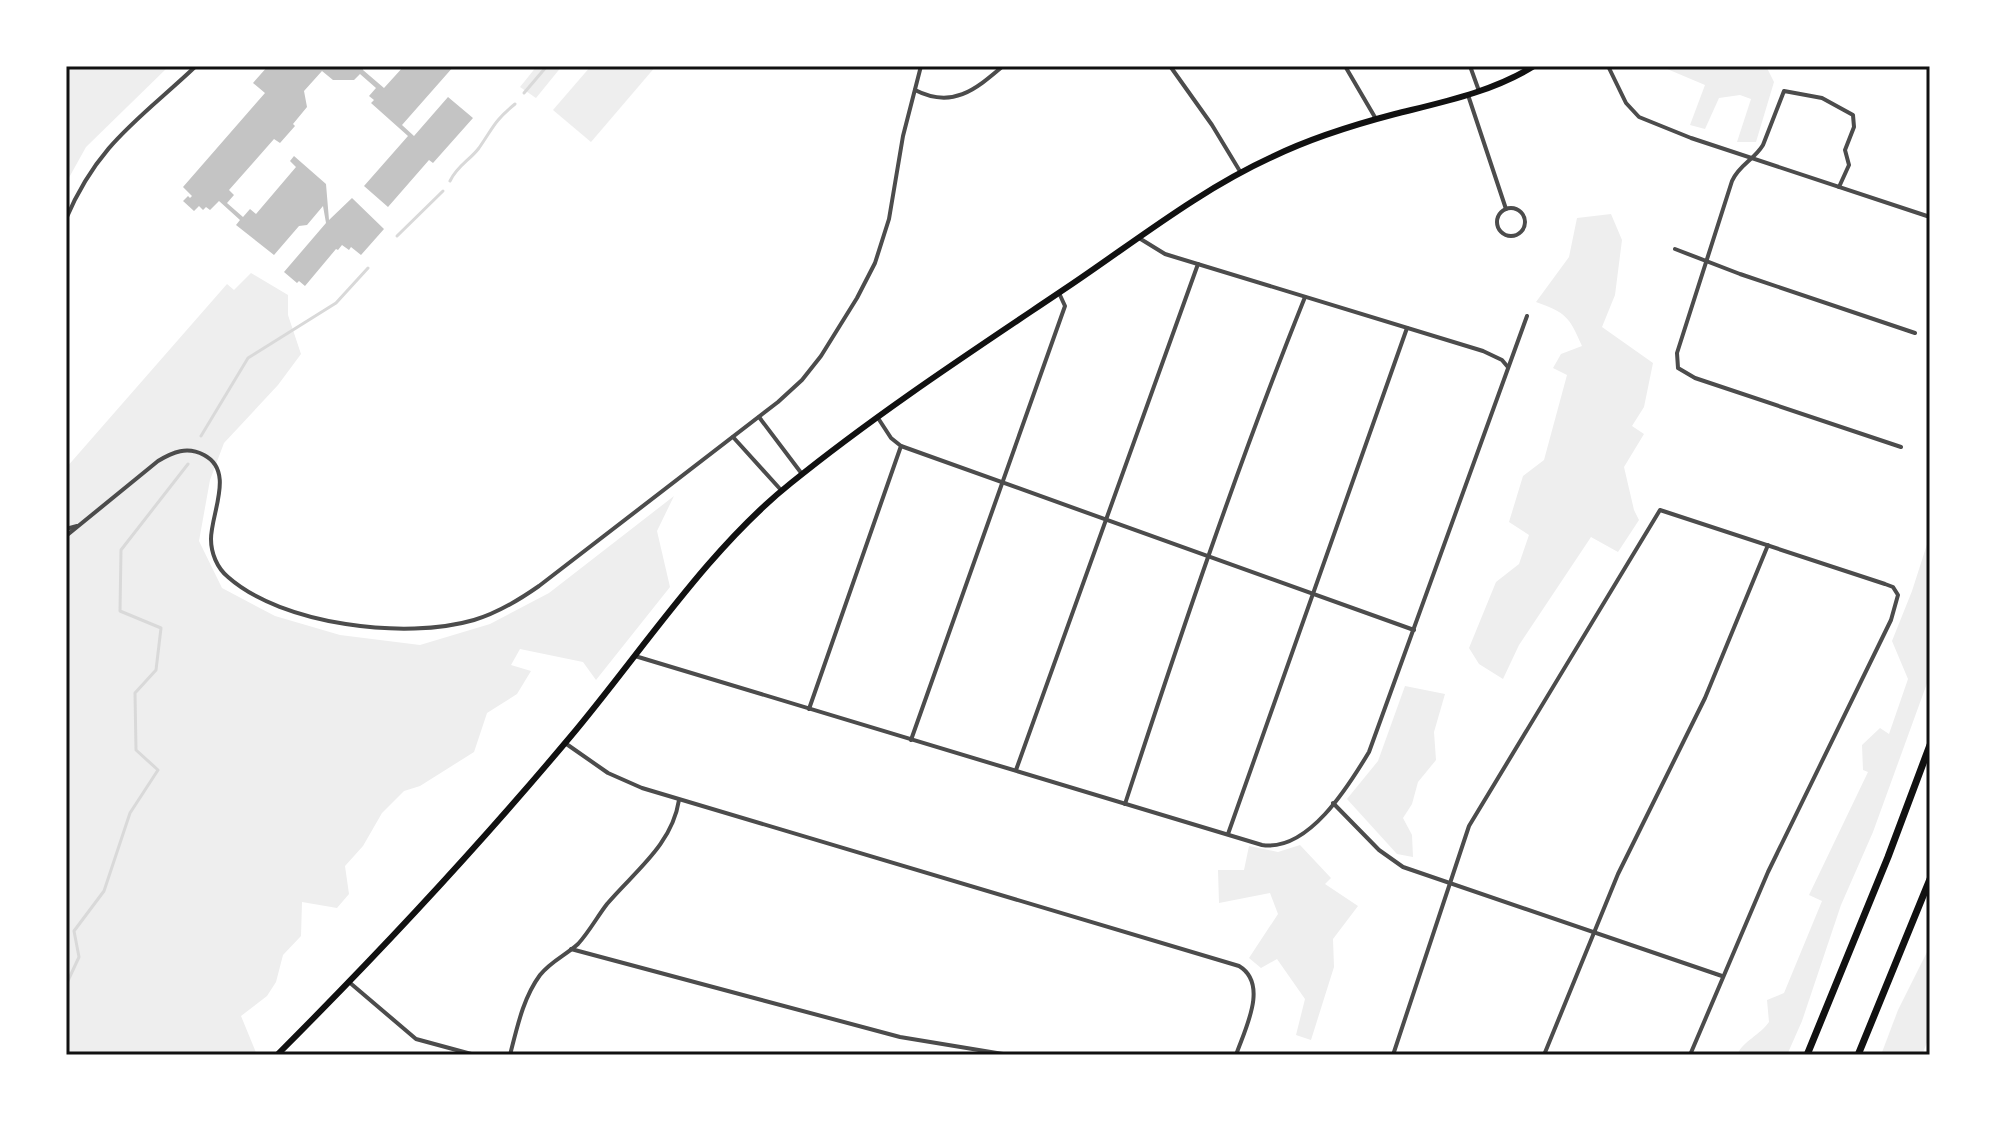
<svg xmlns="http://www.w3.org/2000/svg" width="1996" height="1121" viewBox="0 0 1996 1121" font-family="Barlow,sans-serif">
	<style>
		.green { fill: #eee }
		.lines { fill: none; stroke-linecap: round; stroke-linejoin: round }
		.stream { stroke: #d9d9d9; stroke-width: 3 }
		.building { fill: #c4c4c4 }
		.minor { stroke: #4c4c4c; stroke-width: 4 }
		.primary { stroke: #111; stroke-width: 6 }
		.motorway { stroke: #111; stroke-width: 7 }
		.neatline { fill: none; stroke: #111; stroke-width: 3 }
	</style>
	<rect width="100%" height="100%" fill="#fff"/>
	<g class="green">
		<path d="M 66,66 L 169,66 L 86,147 L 66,183 Z"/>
		<path d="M 537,66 L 562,66 L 536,98 L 520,87 Z"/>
		<path d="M 591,66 L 656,66 L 591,142 L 553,110 Z"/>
		<path d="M 1660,66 L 1766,66 L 1774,82 L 1756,142 L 1737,142 L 1751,99 L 1740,95 L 1719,98 L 1705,129 L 1690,125 L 1705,85 Z"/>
		<path d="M 1611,214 L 1622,240 L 1615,295 L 1602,327 L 1653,363 L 1644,407 L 1632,426 L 1644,434 L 1624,467 L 1634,510 L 1639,520 L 1618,552 L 1591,537 L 1519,645 L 1503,679 L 1479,664 L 1469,648 L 1496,582 L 1519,564 L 1529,535 L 1509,522 L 1523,476 L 1544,460 L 1567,375 L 1553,368 L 1561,354 L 1582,346 C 1569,316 1566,313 1536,302 L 1569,257 L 1577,218 Z"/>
		<path d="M 251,273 L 288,295 L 288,315 L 301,354 L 278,385 L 224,443 L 210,480 L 199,541 L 222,588 L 275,616 L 340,635 L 420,645 L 490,624 L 549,593 L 674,496 L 657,531 L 670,587 L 596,680 L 583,662 L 520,649 L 511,665 L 531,671 L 517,694 L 487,713 L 474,752 L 420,786 L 404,791 L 382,813 L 363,846 L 345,866 L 349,894 L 337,908 L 302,902 L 301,936 L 283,955 L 276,982 L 267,996 L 241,1016 L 257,1055 L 66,1055 L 66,468 L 227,284 L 234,290 Z"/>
		<path d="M 1930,535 L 1930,675 L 1873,832 L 1841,905 L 1802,1021 L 1787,1055 L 1737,1055 C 1743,1041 1760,1035 1769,1022 L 1767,1000 L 1784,993 L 1822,901 L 1809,895 L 1868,772 L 1863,770 L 1862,745 L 1880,728 L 1889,734 L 1908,679 L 1892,641 L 1912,591 Z"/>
		<path d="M 1405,686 L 1445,694 L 1434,732 L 1436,760 L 1418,782 L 1412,804 L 1403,818 L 1412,835 L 1413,857 L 1397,854 L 1347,799 L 1378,761 Z"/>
		<path d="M 1300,845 L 1331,878 L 1325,884 L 1358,906 L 1333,939 L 1334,967 L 1311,1040 L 1296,1035 L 1305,999 L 1277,959 L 1261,968 L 1249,958 L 1278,914 L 1270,893 L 1219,903 L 1218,870 L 1244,870 L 1249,846 L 1278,852 Z"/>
		<path d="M 1930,946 L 1930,1035 L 1922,1055 L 1881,1055 L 1898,1010 Z"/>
	</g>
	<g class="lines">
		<g class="stream">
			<path d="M 524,93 L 547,66"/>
			<path d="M 450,181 C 457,166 470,160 479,148 C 493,128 494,121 515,104"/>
			<path d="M 397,236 L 443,191"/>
			<path d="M 201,436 L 248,358 L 336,303 L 368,268"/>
			<path d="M 66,985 L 79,957 L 74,931 L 104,891 L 130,813 L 158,770 L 136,750 L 135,693 L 156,670 L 161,628 L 120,611 L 121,550 L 188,464"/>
		</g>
	</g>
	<path class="building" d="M 268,66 L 363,66 L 363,70 L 384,88 L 404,66 L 454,66 L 402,125 L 414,136 L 448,97 L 473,118 L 433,163 L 429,160 L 388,207 L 364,186 L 408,136 L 371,103 L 374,100 L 369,96 L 376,88 L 360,74 L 354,80 L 333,80 L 322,71 L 304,91 L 307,107 L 293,124 L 295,126 L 280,143 L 274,139 L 229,190 L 234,195 L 227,203 L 243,217 L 250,209 L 256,214 L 296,167 L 290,161 L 294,156 L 326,184 L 329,220 L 352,198 L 384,229 L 361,255 L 351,247 L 349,250 L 342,245 L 338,250 L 336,249 L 305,286 L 299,281 L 297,283 L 284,272 L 326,223 L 323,206 L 307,225 L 299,226 L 274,255 L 236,225 L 240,220 L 219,201 L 210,210 L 206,207 L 203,210 L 199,206 L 194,211 L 183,201 L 188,196 L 190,198 L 192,196 L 183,187 L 265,93 L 253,83 Z"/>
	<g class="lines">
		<g class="minor">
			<path d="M 1170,66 L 1212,125 L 1241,173"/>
			<path d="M 1345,66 L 1376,119"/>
			<path d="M 1470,66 L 1479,91"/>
			<path d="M 1608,66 L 1626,103 L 1639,117 L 1691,138 L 1930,217"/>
			<path d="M 915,90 C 952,109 975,90 1003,66"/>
			<path d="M 1468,95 L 1506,209"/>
			<path d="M 1839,187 L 1849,165 L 1845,150 L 1854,127 L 1853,115 L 1822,98 L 1784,91 L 1763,145 C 1754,160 1739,165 1732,181 L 1677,353 L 1678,368 L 1695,378 L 1901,447"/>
			<circle cx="1511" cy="222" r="14"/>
			<path d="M 66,219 C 98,143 140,119 196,66"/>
			<path d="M 1139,238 L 1165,254 L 1483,351 L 1502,360 L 1507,366"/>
			<path d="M 1675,249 L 1740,274 L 1915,333"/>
			<path d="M 759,417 L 802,474"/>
			<path d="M 733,437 L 781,490"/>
			<path d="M 901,446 L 1414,630"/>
			<path d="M 66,529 L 77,526"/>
			<path d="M 66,536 L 158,461 C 173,452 187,446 204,455 C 235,471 211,513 211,539 C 211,553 217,568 228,577 C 282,625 406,640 474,620 C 498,613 519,600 539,586 L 778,402 L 802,380 L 821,356 L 857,298 L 875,263 L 889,219 L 903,136 L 921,66"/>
			<path d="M 635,656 L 1262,845 C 1308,852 1348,787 1369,752 L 1527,316"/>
			<path d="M 809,709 L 901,446 L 891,438 L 878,418"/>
			<path d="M 911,740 L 1065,306 L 1059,293"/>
			<path d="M 565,743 L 608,773 L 642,788 L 1239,966 C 1269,984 1245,1029 1236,1055"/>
			<path d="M 1016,770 L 1198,264"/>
			<path d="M 1333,803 L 1379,850 L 1403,867 L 1722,976"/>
			<path d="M 1125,804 C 1181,633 1238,464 1305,297"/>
			<path d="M 1228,834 L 1407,328"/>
			<path d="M 571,949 L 900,1037 L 1009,1055"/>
			<path d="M 349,982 L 416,1039 L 475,1055"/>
			<path d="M 510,1055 C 517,1028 523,998 540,975 C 551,961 566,955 578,944 C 589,932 597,917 607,904 C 635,871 672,845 679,800"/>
			<path d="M 1393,1055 L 1469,826 L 1660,510 L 1885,584 L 1893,587 L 1898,595 L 1891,620 L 1768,872 L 1690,1055"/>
			<path d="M 1544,1055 L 1618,874 L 1705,698 L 1768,545"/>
		</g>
		<path class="primary" d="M 277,1055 C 379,953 478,847 571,736 C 640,654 708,549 791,483 C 880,411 977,348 1072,284 C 1137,240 1200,190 1272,157 C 1311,138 1353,125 1395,114 C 1443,102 1492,92 1534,66"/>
		<g class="motorway">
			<path d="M 1807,1055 L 1888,857 L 1930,745"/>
			<path d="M 1858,1055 L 1930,879"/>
		</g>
	</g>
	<rect width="1996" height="1121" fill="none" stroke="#ffffff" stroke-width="136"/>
	<rect x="68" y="68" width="1860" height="985" class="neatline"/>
</svg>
